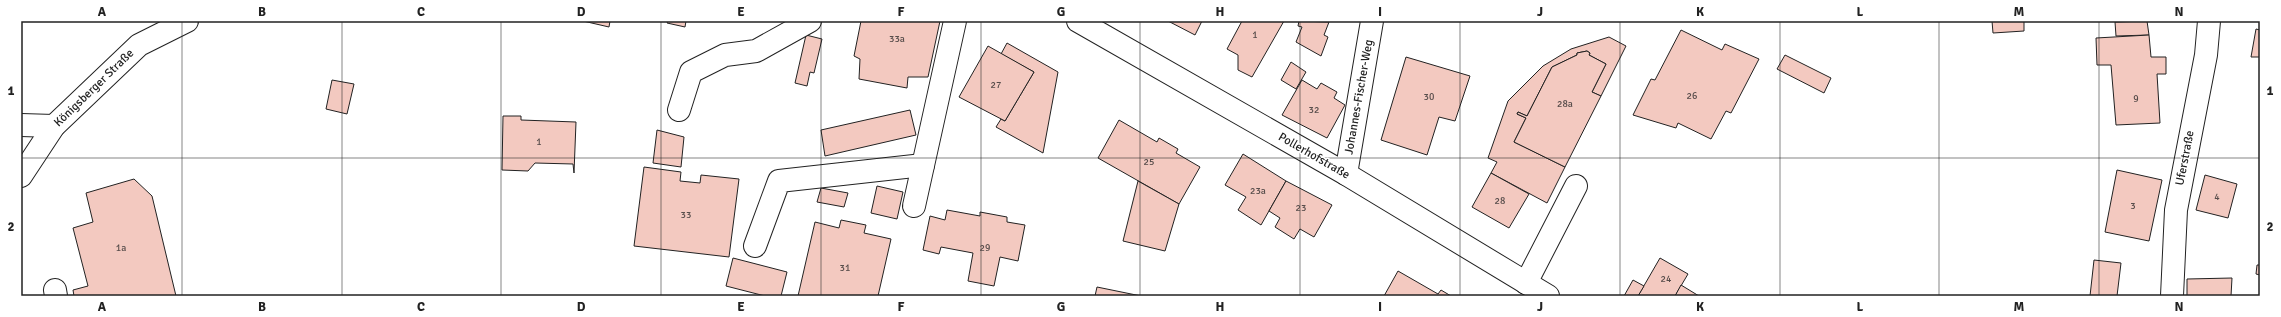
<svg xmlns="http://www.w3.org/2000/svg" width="2281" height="317" viewBox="0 0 2281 317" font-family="Signika,sans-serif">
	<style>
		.building { fill: #f3c9c0; stroke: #222 }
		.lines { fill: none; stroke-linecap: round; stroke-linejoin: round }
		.minor-casing { stroke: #222; stroke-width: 24 }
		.major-casing { stroke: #222; stroke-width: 24 }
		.minor { stroke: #fff; stroke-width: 22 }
		.major { stroke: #fff; stroke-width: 22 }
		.grid { fill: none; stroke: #222; stroke-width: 1; stroke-opacity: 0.55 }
		.labels { text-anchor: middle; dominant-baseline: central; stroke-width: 3; stroke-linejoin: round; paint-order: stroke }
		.number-label { font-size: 10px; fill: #564c4a }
		.street-label { font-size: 12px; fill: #222; stroke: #fff }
		.neatline { fill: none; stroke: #222; stroke-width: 1.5 }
		.grid-label { font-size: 13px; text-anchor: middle; font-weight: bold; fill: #222 }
	</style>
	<rect width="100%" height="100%" fill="#fff"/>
	<g class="building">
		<path d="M 583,21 L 610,21 L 609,27 Z"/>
		<path d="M 668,21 L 686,21 L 685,27 L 667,23 Z"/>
		<path d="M 861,21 L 940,21 L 928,77 L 908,77 L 907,88 L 859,79 L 860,59 L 854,56 Z"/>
		<path d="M 1168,21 L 1202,21 L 1195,35 Z"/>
		<path d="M 1242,21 L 1284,21 L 1252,77 L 1238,70 L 1238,55 L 1227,49 Z"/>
		<path d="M 1299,21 L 1329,22 L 1324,35 L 1328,37 L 1321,56 L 1296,42 L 1302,27 L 1298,26 Z"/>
		<path d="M 1992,21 L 2024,21 L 2024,31 L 1993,33 Z"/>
		<path d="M 2147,21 L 2149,35 L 2116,36 L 2115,22 Z"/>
		<path d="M 2256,29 L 2260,30 L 2260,57 L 2251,57 Z"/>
		<path d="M 1681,30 L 1722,50 L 1725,44 L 1759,59 L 1731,113 L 1726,111 L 1711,139 L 1678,123 L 1676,128 L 1633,115 L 1651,79 L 1655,80 Z"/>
		<path d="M 806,35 L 822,39 L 814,73 L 810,72 L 807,86 L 795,83 Z"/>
		<path d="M 2149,35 L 2151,57 L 2166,57 L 2166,74 L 2157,74 L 2160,123 L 2116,125 L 2111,65 L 2097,65 L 2096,38 Z"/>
		<path d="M 1609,37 L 1626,46 L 1601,96 L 1592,92 L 1606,64 L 1589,55 L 1590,53 L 1587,51 L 1577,53 L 1577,55 L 1552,67 L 1527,116 L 1518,112 L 1517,114 L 1526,118 L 1514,142 L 1565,167 L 1547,203 L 1491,173 L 1497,162 L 1488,158 L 1508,101 L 1543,66 L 1571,49 Z"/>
		<path d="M 1007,43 L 1058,72 L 1043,153 L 996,127 L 1001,119 L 1005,121 L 1034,72 L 1001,54 Z"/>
		<path d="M 988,46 L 1034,72 L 1005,121 L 959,97 Z"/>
		<path d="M 1587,51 L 1590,53 L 1589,55 L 1606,64 L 1592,92 L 1601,96 L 1565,167 L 1514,142 L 1526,118 L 1517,114 L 1518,112 L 1527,116 L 1552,67 L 1577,55 L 1577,53 Z"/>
		<path d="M 1785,55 L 1831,78 L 1824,93 L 1777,69 Z"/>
		<path d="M 1406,57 L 1470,76 L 1455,121 L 1439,117 L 1427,155 L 1381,140 Z"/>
		<path d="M 1291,62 L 1306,72 L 1296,89 L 1281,80 Z"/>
		<path d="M 332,80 L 354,84 L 347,114 L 326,109 Z"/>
		<path d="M 1302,80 L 1317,89 L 1321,83 L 1337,92 L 1334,98 L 1345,105 L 1327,138 L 1282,115 Z"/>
		<path d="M 910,110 L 916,135 L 825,156 L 821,130 Z"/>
		<path d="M 503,116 L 521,116 L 521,120 L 576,122 L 574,173 L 573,164 L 535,163 L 528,171 L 502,170 Z"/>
		<path d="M 1119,120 L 1157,142 L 1159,138 L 1178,149 L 1176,153 L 1200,167 L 1179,204 L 1098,158 Z"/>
		<path d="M 657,130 L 684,137 L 681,167 L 653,163 Z"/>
		<path d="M 1243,154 L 1286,181 L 1261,225 L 1238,210 L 1246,197 L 1225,185 Z"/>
		<path d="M 644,167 L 681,172 L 680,181 L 700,183 L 701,175 L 739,179 L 729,257 L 634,246 Z"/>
		<path d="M 2117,170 L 2162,180 L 2149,241 L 2105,232 Z"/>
		<path d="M 1491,173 L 1529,194 L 1509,228 L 1472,207 Z"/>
		<path d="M 2205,175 L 2237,184 L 2228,218 L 2196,210 Z"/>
		<path d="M 134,179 L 152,196 L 176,296 L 74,296 L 73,290 L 88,286 L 73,228 L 93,222 L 86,193 Z"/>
		<path d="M 1138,181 L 1179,204 L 1165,251 L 1123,241 Z"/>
		<path d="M 1286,181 L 1332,205 L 1314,237 L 1300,229 L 1294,239 L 1275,227 L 1280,218 L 1269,211 Z"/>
		<path d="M 877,186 L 903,192 L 897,219 L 871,213 Z"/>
		<path d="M 821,188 L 848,193 L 844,207 L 817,202 Z"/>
		<path d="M 947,210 L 980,216 L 980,212 L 1007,217 L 1007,222 L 1025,225 L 1018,261 L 1000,257 L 994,286 L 968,281 L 973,253 L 941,247 L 939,254 L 923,250 L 930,216 L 945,220 Z"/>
		<path d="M 841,220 L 866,225 L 864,233 L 891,239 L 878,296 L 798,296 L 815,222 L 839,228 Z"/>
		<path d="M 733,258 L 787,272 L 781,296 L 765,296 L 726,286 Z"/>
		<path d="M 1660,258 L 1688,274 L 1675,296 L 1638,296 Z"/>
		<path d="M 2094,260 L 2121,263 L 2117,296 L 2090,296 Z"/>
		<path d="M 2257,265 L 2260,265 L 2260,275 L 2256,274 Z"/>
		<path d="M 1398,271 L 1438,294 L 1441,290 L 1451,296 L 1384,296 Z"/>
		<path d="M 2232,278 L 2231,296 L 2187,296 L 2187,279 Z"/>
		<path d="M 1633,280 L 1644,286 L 1638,296 L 1624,296 Z"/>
		<path d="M 1681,285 L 1699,296 L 1675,296 Z"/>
		<path d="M 1097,287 L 1141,296 L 1095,296 Z"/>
	</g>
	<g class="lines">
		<g class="minor-casing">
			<g id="minor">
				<path d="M 1078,21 L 1346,174 L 1548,296"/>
				<path d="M 679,110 L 691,72 L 725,55 L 756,51 L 810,21"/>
				<path d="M 21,125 L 54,126"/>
				<path d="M 1346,174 L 1372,21"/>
				<path d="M 914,206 L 955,21"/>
				<path d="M 755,246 L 779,181 L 923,165"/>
				<path d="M 1526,283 L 1576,186"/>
				<path d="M 55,290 L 56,296"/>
				<path d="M 2172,296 L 2176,210 L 2206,55 L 2209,21"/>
			</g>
		</g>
		<g class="major-casing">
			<path id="major" d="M 21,176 L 54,126 L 139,45 L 187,21"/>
		</g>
		<use href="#minor" class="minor"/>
		<use href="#major" class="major"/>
	</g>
	<path class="grid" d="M 182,21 L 182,296M 342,21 L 342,296M 501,21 L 501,296M 661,21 L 661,296M 821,21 L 821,296M 981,21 L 981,296M 1140,21 L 1140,296M 1300,21 L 1300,296M 1460,21 L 1460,296M 1620,21 L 1620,296M 1780,21 L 1780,296M 1939,21 L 1939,296M 2099,21 L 2099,296M 21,158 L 2260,158"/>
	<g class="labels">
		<g class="number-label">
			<text x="1255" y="35">1</text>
			<text x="897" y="39">33a</text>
			<text x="996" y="85">27</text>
			<text x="1692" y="96">26</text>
			<text x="1429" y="97">30</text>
			<text x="2136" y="99">9</text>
			<text x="1565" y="104">28a</text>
			<text x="1314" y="110">32</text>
			<text x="539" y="142">1</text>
			<text x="1149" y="162">25</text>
			<text x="1258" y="191">23a</text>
			<text x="2217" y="197">4</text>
			<text x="1500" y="201">28</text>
			<text x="2133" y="206">3</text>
			<text x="1301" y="208">23</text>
			<text x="686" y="215">33</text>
			<text x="121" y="248">1a</text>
			<text x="985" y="248">29</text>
			<text x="845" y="268">31</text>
			<text x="1666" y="279">24</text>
		</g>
		<g class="street-label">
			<text transform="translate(94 88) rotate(-44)">Königsberger Straße</text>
			<text transform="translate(1359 97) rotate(-80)">Johannes-Fischer-Weg</text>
			<text transform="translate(1314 156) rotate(30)">Pollerhofstraße</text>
			<text transform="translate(2185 158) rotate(-79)">Uferstraße</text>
		</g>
	</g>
	<rect width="2281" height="317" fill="none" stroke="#ffffff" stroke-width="44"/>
	<rect x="22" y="22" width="2237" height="273" class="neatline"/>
	<g class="grid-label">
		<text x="102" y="16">A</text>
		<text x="262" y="16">B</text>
		<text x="421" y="16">C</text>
		<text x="581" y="16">D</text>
		<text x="741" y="16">E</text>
		<text x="901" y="16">F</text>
		<text x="1061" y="16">G</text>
		<text x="1220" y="16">H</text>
		<text x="1380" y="16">I</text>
		<text x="1540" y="16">J</text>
		<text x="1700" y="16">K</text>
		<text x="1860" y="16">L</text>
		<text x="2019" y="16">M</text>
		<text x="2179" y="16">N</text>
		<text x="11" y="95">1</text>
		<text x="2270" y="95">1</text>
		<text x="11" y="231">2</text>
		<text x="2270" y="231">2</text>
		<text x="102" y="311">A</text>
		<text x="262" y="311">B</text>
		<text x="421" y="311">C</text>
		<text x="581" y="311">D</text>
		<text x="741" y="311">E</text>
		<text x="901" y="311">F</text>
		<text x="1061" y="311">G</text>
		<text x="1220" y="311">H</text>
		<text x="1380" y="311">I</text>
		<text x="1540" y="311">J</text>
		<text x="1700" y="311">K</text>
		<text x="1860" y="311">L</text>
		<text x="2019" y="311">M</text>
		<text x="2179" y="311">N</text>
	</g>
</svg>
